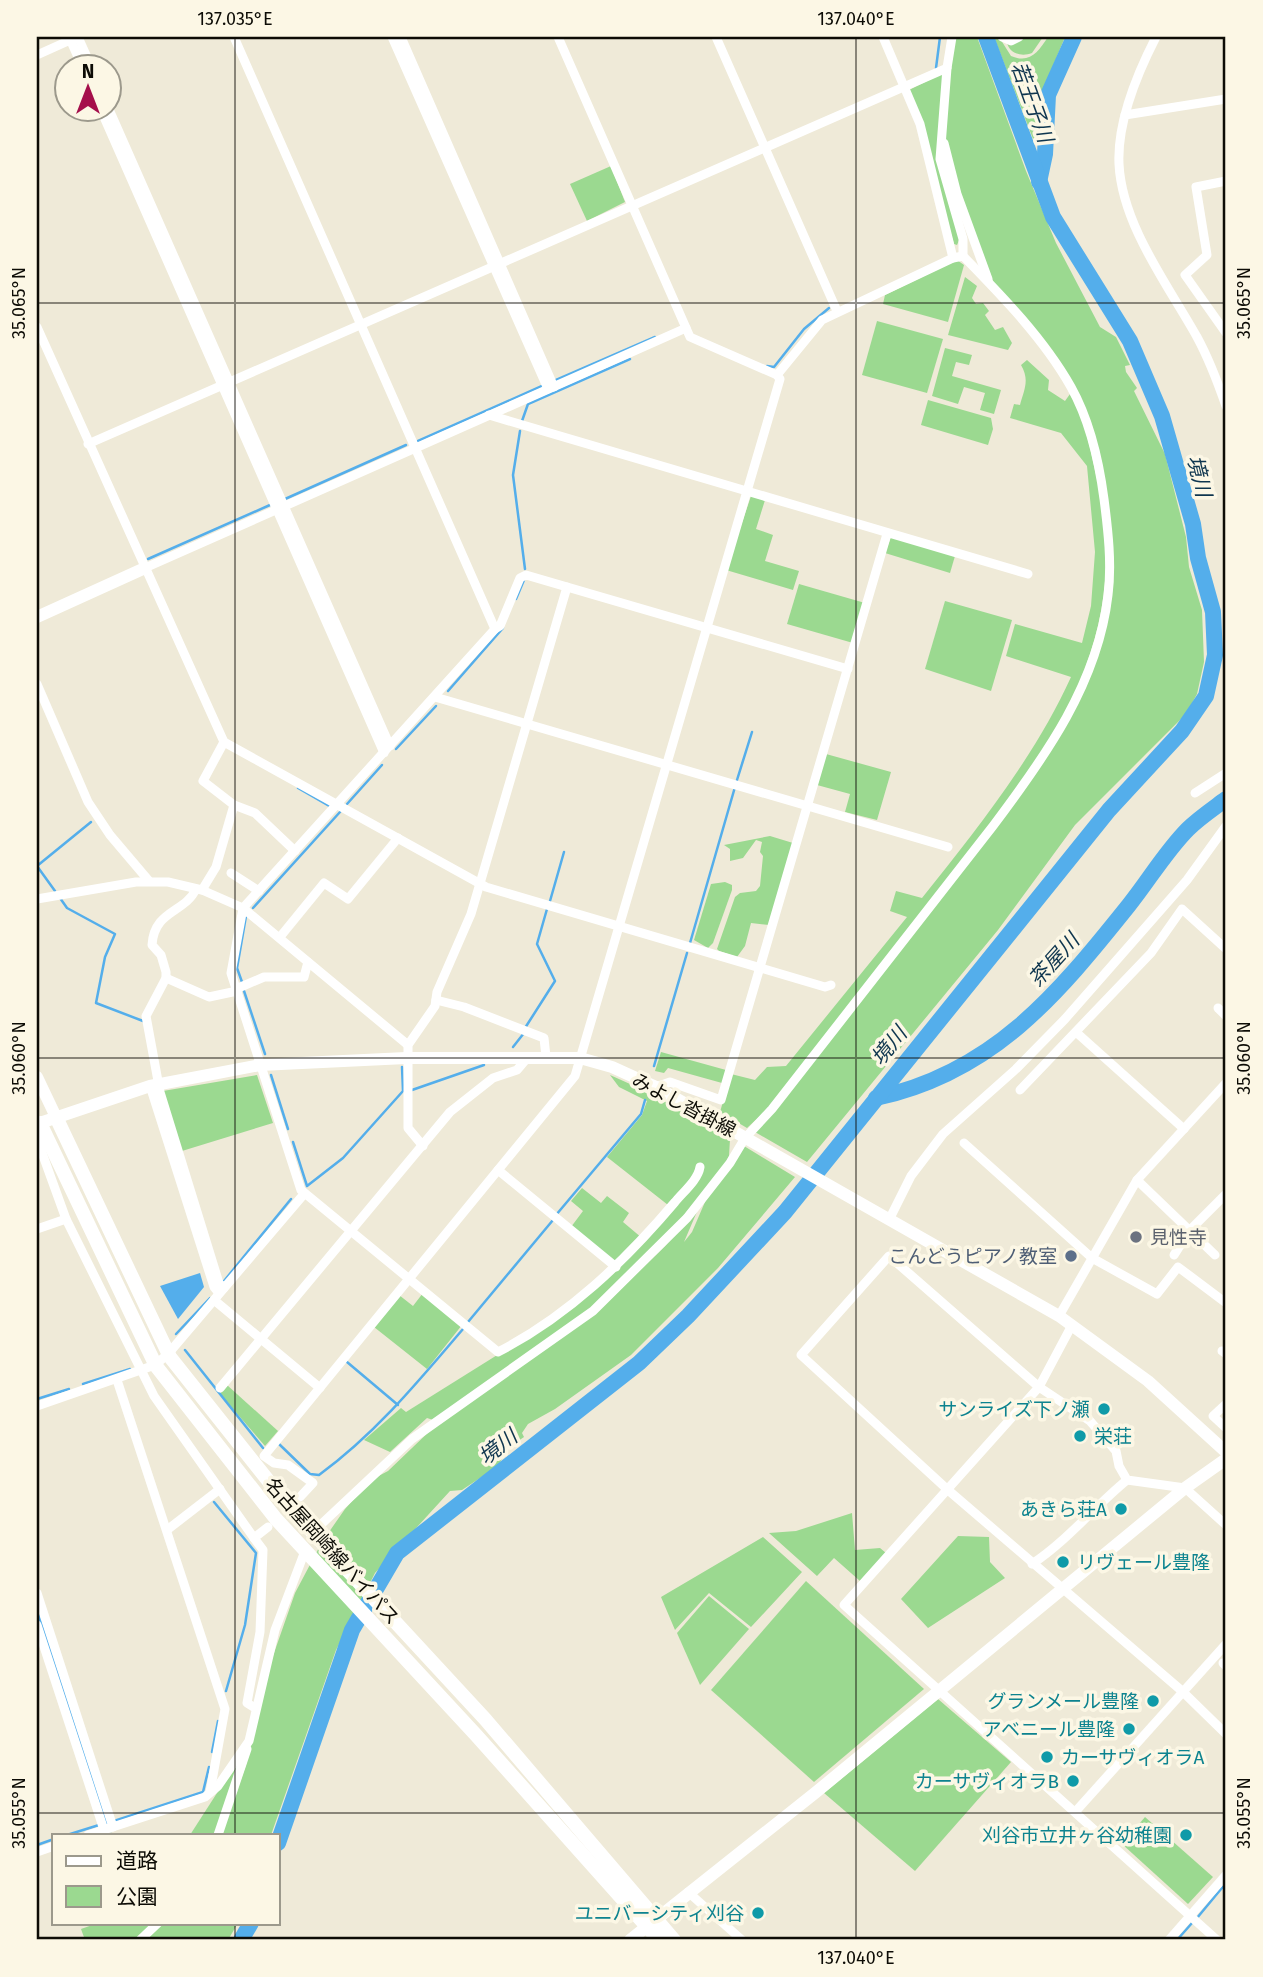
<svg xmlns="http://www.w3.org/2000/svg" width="1263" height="1977" viewBox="0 0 1263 1977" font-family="'Fira Sans','Noto Sans JP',sans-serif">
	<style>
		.green { fill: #9bd990 }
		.water { fill: #54aeeb }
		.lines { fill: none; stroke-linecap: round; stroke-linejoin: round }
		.stream { stroke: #54aeeb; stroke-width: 2.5 }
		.river { stroke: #54aeeb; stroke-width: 16 }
		.street { stroke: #fff; stroke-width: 9 }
		.secondary { stroke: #fff; stroke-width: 12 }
		.primary { stroke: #fff; stroke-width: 14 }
		.ticks { fill: none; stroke: #0d0c06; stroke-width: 2; stroke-opacity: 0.45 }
		.worship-dot { fill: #6b7280; stroke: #fcf7e5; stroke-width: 2.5 }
		.service-dot { fill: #5c6f8a; stroke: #fcf7e5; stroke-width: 2.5 }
		.culture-dot { fill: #0f9aa8; stroke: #fcf7e5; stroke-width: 2.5 }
		.labels { text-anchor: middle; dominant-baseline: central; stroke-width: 7; stroke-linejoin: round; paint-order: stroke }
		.street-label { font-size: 19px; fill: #0d0c06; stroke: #fcf7e5 }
		.worship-label { font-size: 19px; fill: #5b616d; stroke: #fcf7e5; text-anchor: start }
		.service-label { font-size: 19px; fill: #4e5e75; stroke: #fcf7e5; text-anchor: end }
		.culture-label { font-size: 19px; fill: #0d838f; stroke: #fcf7e5; text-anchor: end }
		.water-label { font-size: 21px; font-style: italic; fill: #0f364f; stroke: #fcf7e5 }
		.neatline { fill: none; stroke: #0d0c06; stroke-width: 2.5 }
		.ticks-label { font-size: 18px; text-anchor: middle; fill: #0d0c06 }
	</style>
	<rect width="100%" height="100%" fill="#efead8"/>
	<g class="green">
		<path d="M 954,37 L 977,37 L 1026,171 L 1056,243 L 1100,327 L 1116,337 L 1130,365 L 1125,366 L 1126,372 L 1137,388 L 1134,391 L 1165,454 L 1186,537 L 1189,567 L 1202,610 L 1204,662 L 1197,694 L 1186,714 L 1075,825 L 998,930 L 807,1162 L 755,1132 L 1050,751 L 1110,608 L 1113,586 L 1108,516 L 1079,395 L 994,284 L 963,201 L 946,140 L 946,105 Z"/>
		<path d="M 994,37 L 999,37 L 1011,56 C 1030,64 1038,52 1048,37 L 1065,37 L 1041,95 L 1036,137 L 1033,139 Z"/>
		<path d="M 1024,37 L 1043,37 L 1032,53 C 1022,57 1010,54 1007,43 L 1020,41 Z"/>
		<path d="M 943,73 L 940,108 L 960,238 L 957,245 L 954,244 L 909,90 Z"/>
		<path d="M 611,166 L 625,202 L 587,221 L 570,184 Z"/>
		<path d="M 957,260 L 964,265 L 948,322 L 883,304 L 885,295 Z"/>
		<path d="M 965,277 L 977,286 L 972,298 L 976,304 L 983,303 L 989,311 L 985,315 L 995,330 L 1003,327 L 1012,343 L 1008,350 L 948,335 Z"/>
		<path d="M 877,321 L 943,339 L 927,393 L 862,375 Z"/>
		<path d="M 945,348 L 972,355 L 969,365 L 956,362 L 952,376 L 1001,390 L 994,414 L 980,410 L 985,393 L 964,387 L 958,404 L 932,396 Z"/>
		<path d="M 1027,360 L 1049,380 L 1048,390 L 1065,401 L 1070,394 C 1086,421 1090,449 1097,479 C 1138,657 1033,770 932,900 C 878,968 825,1036 772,1105 L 747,1128 L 720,1112 L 731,1074 L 755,1080 L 767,1067 L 786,1066 L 907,917 L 890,911 L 896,891 L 922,898 C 977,829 1034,758 1071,677 L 1006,656 L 1015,624 L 1082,643 L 1091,606 L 1095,552 L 1087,466 L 1061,433 L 1010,418 L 1014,404 L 1020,405 C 1024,390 1030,380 1021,365 Z"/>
		<path d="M 928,400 L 991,418 L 993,429 L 988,445 L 921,425 Z"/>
		<path d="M 751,496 L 765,500 L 756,529 L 773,535 L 765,561 L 799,571 L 793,590 L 726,570 Z"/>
		<path d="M 891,537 L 955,556 L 950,573 L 885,553 Z"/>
		<path d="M 799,584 L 865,603 L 853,643 L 787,624 Z"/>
		<path d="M 945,601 L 1012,620 L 991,691 L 925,669 Z"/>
		<path d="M 826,754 L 891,772 L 877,820 L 845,812 L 850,794 L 817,785 Z"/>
		<path d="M 770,836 L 793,843 L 769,925 L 751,923 L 745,946 L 737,957 L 719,951 L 717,949 L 735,897 L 740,893 L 756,891 L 760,886 L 763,856 L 760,852 L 762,842 L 756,840 L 743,858 L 730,861 L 730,849 L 724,845 Z"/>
		<path d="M 725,882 L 732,885 L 732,890 L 713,943 L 708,948 L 694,940 L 711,884 Z"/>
		<path d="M 661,1052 L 726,1070 L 722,1083 L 668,1068 L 664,1073 L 655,1071 Z"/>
		<path d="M 257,1075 L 273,1123 L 182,1151 L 163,1091 Z"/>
		<path d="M 610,1075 L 650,1093 L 730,1139 L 729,1156 L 722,1170 L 662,1241 L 590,1311 L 433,1420 L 427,1418 L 390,1452 L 364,1440 L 401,1408 L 406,1412 L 558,1317 L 618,1268 L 697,1171 L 668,1205 L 607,1157 L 642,1115 L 647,1101 L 619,1087 Z"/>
		<path d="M 744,1146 L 795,1177 L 718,1268 L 631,1355 L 555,1409 L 528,1424 L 522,1433 L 524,1437 L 508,1448 L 498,1466 L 462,1490 L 450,1491 L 375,1573 L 336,1650 L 271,1835 L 221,1835 L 246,1765 L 267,1673 L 295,1593 L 322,1542 L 345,1509 L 371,1480 L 388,1471 L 436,1425 L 598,1311 L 665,1246 L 699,1207 L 684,1242 L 692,1232 L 708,1195 Z"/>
		<path d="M 582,1188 L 601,1203 L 607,1196 L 629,1213 L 623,1222 L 642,1238 L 614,1263 L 571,1227 L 583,1211 L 571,1201 Z"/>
		<path d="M 423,1293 L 462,1325 L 427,1369 L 374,1327 L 399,1295 L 413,1306 Z"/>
		<path d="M 227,1385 L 278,1431 L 265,1446 L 220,1394 Z"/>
		<path d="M 852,1513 L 855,1550 L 880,1548 L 886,1553 L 860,1581 L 834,1558 L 817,1576 L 769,1533 L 796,1531 Z"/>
		<path d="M 958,1536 L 989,1537 L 990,1562 L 1005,1578 L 928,1628 L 901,1599 Z"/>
		<path d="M 763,1537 L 802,1572 L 751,1627 L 709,1593 L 675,1630 L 661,1597 Z"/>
		<path d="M 806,1581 L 924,1689 L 814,1782 L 711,1690 Z"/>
		<path d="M 709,1596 L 749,1629 L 700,1685 L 677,1633 Z"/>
		<path d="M 938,1699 L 1011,1762 L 915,1871 L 824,1793 Z"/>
		<path d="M 244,1751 L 215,1835 L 190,1835 Z"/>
		<path d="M 1145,1817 L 1213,1877 L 1188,1904 L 1122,1844 Z"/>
		<path d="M 98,1923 L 153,1923 L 135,1940 L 85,1940 L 81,1929 Z"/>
		<path d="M 162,1923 L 238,1923 L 228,1940 L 146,1940 Z"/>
	</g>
	<path class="water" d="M 200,1273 L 204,1287 L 178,1319 L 160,1286 Z"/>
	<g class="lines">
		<g class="stream">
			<path d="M 936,68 L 940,37"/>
			<path d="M 767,366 L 774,367 L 804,329 L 829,308"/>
			<path d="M 556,380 L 655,337"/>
			<path d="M 522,421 L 528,404 L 630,359"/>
			<path d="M 520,431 L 513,475 L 525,569"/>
			<path d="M 418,441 L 542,386"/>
			<path d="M 285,499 L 406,445"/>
			<path d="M 148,559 L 270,505"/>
			<path d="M 516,599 L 524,580"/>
			<path d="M 448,691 L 503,628"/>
			<path d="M 396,749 L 436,706"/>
			<path d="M 737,780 L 752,732"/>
			<path d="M 298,788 L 331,807"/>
			<path d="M 347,804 L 382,765"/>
			<path d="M 55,891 L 37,866 L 91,822"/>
			<path d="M 60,898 L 67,908 L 115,934 L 105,957 L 96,1003 L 143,1021"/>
			<path d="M 550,901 L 564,852"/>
			<path d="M 253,908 L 340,812"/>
			<path d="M 690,943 L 735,787"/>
			<path d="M 242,982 L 237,968 L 246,916"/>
			<path d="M 244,991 L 265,1054"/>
			<path d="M 525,1028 L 555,981 L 537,944 L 547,909"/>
			<path d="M 513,1047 L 524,1033"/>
			<path d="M 654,1066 L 687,953"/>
			<path d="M 271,1075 L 288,1129"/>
			<path d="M 412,1090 L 484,1065"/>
			<path d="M 293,1142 L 307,1186 L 343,1158 L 403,1091 L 402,1067"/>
			<path d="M 556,1215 L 641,1114 L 645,1100"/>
			<path d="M 224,1281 L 291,1199"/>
			<path d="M 468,1322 L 553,1220"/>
			<path d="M 176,1334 L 210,1298"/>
			<path d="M 185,1350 L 263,1448"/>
			<path d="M 347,1362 L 398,1405"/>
			<path d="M 83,1384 L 130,1369"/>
			<path d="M 37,1399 L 69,1389"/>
			<path d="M 279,1444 L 310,1474 L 319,1475 C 375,1434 418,1382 463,1329"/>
			<path d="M 214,1502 L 256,1553 L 245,1625 L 226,1691"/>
			<path d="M 37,1610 L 107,1823"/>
			<path d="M 212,1752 L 218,1721"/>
			<path d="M 114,1821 L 203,1792 L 209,1767"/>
			<path d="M 111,1834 L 111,1835"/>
			<path d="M 67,1835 L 99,1825"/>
			<path d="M 37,1845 L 54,1839"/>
			<path d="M 1197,1918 L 1226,1883"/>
			<path d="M 1177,1940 L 1192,1923"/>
		</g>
		<g class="river">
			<path d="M 1039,182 L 1045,154 L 1048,95 L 1074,37"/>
			<path d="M 876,1098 C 993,1073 1057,995 1129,905 C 1149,880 1166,851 1188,829 C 1199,818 1214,808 1226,799"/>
			<path d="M 278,1843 L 352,1630 L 397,1553 L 639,1363 L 688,1316 L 785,1212 L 1109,810 L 1182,731 L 1206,696 L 1215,655 L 1213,612 L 1198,558 L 1193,524 L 1162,416 L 1130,341 L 1053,217 L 986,37"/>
			<path d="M 241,1940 L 251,1923"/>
		</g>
		<g class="street">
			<path d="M 69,37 L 82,66"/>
			<path d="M 78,37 L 91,66"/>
			<path d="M 234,37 L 495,629 L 243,908 L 231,973 L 301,1190 L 498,1352 C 568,1316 625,1261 675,1202 C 683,1192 698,1180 700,1167"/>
			<path d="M 392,37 L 548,389"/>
			<path d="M 401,37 L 554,387"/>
			<path d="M 558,37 L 690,337 L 777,375"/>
			<path d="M 716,37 L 837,311"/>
			<path d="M 883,37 L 920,124 L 953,258"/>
			<path d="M 1002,37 L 1011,41 L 1019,37"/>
			<path d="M 1156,37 C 1137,74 1117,121 1119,164 C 1122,225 1168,285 1197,337 C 1209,359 1218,383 1226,406"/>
			<path d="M 37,55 L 77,37"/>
			<path d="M 108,107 L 390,746"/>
			<path d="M 100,108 L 384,753"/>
			<path d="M 1125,115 L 1226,99"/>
			<path d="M 944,143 L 957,194 L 988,279"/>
			<path d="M 1226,181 L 1196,187 L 1207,255 L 1185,275 L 1226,333"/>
			<path d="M 37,327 L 224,742 L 486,887 L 825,987 L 831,985"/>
			<path d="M 489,415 L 1028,574"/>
			<path d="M 88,444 L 947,68 L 952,37"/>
			<path d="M 145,568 L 686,328"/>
			<path d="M 495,629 L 500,626 L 520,578 L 526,575 L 848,669"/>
			<path d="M 37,684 L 88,802 L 110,835 L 149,881"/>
			<path d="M 435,697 L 948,847"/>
			<path d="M 1195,793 L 1226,773"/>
			<path d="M 234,805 L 255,813 L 295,851"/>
			<path d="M 231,873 L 259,891"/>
			<path d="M 196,889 C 185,913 154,910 152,945 L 161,955 L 166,972 L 166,978 L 146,1016 L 160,1092 L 219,1283 L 224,1288"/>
			<path d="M 202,890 L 216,867 L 234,805 L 203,781 L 224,742"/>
			<path d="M 37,899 L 136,882 L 168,882 L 202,890 L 243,908 L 408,1045"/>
			<path d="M 280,937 L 324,883 L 348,899 L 398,838"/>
			<path d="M 166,978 L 209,997 L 237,991"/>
			<path d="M 236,989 L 264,977 L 304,977 L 308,962"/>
			<path d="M 436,1000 L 464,1007 L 544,1038 L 546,1057"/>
			<path d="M 1218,1008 L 1226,1016"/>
			<path d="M 1077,1033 L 1184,1129"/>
			<path d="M 150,1086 L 214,1287 L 219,1293"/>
			<path d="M 656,1087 L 670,1082 L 721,1100 L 887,534"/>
			<path d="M 1020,1090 L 1151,953 L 1182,909 L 1226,949"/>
			<path d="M 37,1139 L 66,1219 L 154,1396 L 254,1538"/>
			<path d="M 964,1143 L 1092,1258 L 1157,1294 L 1178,1267 L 1226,1303"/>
			<path d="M 423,1146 L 408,1128 L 408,1045 L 435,1006 L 437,992 L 471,914 L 567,587"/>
			<path d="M 498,1170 L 616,1267"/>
			<path d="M 1137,1180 L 1215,1255"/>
			<path d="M 889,1220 L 911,1176 L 943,1134 L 1016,1069 L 1065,1019 L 1187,880 L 1226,826"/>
			<path d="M 37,1229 L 66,1219"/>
			<path d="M 1174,1255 L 1190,1230 L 1226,1194"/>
			<path d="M 214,1300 L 320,1388"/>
			<path d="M 1059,1316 L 1137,1180 L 1226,1083"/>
			<path d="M 1072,1325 L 1039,1387 L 844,1605 L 1217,1940"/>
			<path d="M 1222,1351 L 1226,1354"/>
			<path d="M 117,1380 L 225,1709 L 210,1792"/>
			<path d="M 220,1388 L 450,1112 L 493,1078 L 517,1070 L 528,1057"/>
			<path d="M 1226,1404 L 1213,1416 L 1226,1428"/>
			<path d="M 37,1406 L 155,1365 L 168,1354 L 304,1194"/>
			<path d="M 300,1497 L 313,1483 L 288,1465 L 274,1463 L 264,1456 L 575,1076 L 780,379 L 777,375 L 822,320 L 953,258 L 963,256"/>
			<path d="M 1226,1525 L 1185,1488 L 1127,1480 L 1119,1466 L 1116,1451 L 1090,1421 L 1039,1387 L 889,1256 L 801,1355 L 948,1490 L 1182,1691 L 1226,1734"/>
			<path d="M 167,1530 L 220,1489"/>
			<path d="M 313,1532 L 412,1439 L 593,1311 L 687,1218 L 730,1163 L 745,1138 L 772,1109 L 993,826 C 1045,757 1098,683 1108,595 C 1112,564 1108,530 1104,499 C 1099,461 1090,421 1071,387 C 1044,339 1002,296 963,256 L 963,239 L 940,159 L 947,68"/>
			<path d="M 1032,1564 C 1068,1540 1094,1507 1127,1480"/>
			<path d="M 37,1593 L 113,1827"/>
			<path d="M 37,1625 L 104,1830"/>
			<path d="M 1223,1663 L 1226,1666"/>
			<path d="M 255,1708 L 247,1703 L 260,1632 L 263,1550 L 254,1538 L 268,1527"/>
			<path d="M 1076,1811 L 1226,1644"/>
			<path d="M 88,1835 L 205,1797 L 218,1786 L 249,1741 L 275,1630 L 305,1551"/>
			<path d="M 218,1835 L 247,1749"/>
			<path d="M 37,1852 L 54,1846"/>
			<path d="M 688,1892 L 742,1940"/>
			<path d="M 140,1940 L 158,1923"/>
			<path d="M 1169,1940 L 1226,1875"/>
		</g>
		<g class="secondary">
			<path d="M 37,617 L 145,568"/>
			<path d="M 37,1077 L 56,1117"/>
			<path d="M 37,1124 L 150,1086 L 260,1065 L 406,1058 L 580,1058 L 612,1067 L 656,1087 L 1059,1316 L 1148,1381 L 1226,1452"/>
			<path d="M 630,1940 L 815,1793 L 1185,1488 L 1226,1459"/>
		</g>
		<g class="primary">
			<path d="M 56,1117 L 170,1357 L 290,1508 L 485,1719 L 674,1940"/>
			<path d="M 40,1123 L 156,1366 L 276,1519 L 476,1735 L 659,1940"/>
		</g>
	</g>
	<path class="ticks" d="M 235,37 L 235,1835M 856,37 L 856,1940M 37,303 L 1226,303M 37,1058 L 1226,1058M 37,1813 L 1226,1813M 235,1923 L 235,1940"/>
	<circle class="worship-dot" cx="1136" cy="1237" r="7"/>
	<circle class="service-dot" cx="1071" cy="1256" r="7"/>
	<g class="culture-dot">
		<circle cx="1104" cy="1409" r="7"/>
		<circle cx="1080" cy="1436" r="7"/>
		<circle cx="1121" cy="1509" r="7"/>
		<circle cx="1063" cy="1562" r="7"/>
		<circle cx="1153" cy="1701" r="7"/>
		<circle cx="1129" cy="1729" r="7"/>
		<circle cx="1047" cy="1757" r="7"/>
		<circle cx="1073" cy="1781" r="7"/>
		<circle cx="1186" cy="1835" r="7"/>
		<circle cx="758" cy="1913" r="7"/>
	</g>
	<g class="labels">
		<g class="street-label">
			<text transform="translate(684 1105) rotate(28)">みよし沓掛線</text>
			<text transform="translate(332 1551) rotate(48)">名古屋岡崎線バイパス</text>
		</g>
		<g class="worship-label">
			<text x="1150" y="1237">見性寺</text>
		</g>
		<g class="service-label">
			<text x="1057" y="1256">こんどうピアノ教室</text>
		</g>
		<g class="culture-label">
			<text x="1090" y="1409">サンライズ下ノ瀬</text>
			<text x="1094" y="1436" text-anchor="start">栄荘</text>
			<text x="1107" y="1509">あきら荘A</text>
			<text x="1077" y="1562" text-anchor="start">リヴェール豊隆</text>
			<text x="1139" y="1701">グランメール豊隆</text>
			<text x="1115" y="1729">アベニール豊隆</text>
			<text x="1061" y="1757" text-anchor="start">カーサヴィオラA</text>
			<text x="1059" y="1781">カーサヴィオラB</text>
			<text x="1172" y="1835">刈谷市立井ヶ谷幼稚園</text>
			<text x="744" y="1913">ユニバーシティ刈谷</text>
		</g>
		<g class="water-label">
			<text transform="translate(1032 102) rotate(70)">若王子川</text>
			<text transform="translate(1199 476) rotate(76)">境川</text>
			<text transform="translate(1054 960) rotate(-48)">茶屋川</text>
			<text transform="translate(889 1046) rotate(-51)">境川</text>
			<text transform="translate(498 1447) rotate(-38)">境川</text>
		</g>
	</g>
	<rect width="1263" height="1977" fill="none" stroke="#fcf7e5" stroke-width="77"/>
	<rect x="52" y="1834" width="228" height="91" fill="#fcf7e5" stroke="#9c998c" stroke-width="2"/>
	<rect x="66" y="1856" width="35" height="10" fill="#ffffff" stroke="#9c998c" stroke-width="2"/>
	<text x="116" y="1868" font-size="21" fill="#0d0c06">道路</text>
	<rect x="66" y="1886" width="35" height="21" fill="#9bd990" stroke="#9c998c" stroke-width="2"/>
	<text x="116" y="1904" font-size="21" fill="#0d0c06">公園</text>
	<g transform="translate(88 88)"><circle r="33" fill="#fcf7e5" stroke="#9c998c" stroke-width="2"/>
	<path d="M0-5L12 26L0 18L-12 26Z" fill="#a50f4b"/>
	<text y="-10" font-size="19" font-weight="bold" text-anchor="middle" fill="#0d0c06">N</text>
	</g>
	<rect x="38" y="38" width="1186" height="1900" class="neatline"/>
	<g class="ticks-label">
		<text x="235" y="25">137.035°E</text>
		<text x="856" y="25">137.040°E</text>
		<text transform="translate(19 303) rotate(-90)" y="6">35.065°N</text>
		<text transform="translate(1244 303) rotate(-90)" y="6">35.065°N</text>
		<text transform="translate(19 1058) rotate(-90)" y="6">35.060°N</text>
		<text transform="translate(1244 1058) rotate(-90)" y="6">35.060°N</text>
		<text transform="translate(19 1813) rotate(-90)" y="6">35.055°N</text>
		<text transform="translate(1244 1813) rotate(-90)" y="6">35.055°N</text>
		<text x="856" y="1964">137.040°E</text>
	</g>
</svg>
